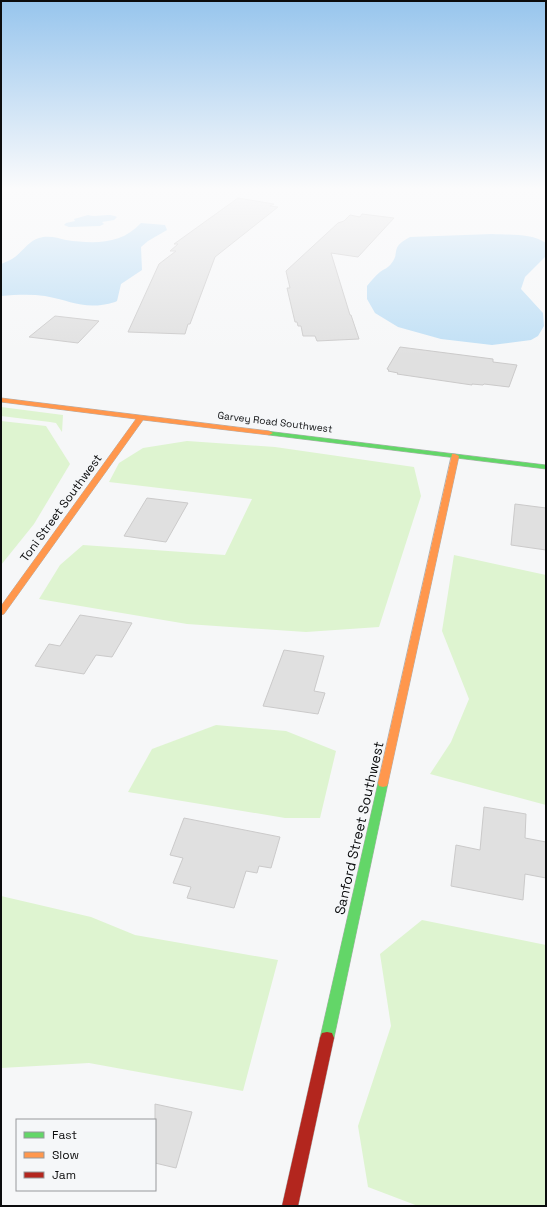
<svg xmlns="http://www.w3.org/2000/svg" width="547" height="1207" viewBox="0 0 547 1207" font-family="'Space Grotesk',sans-serif">
	<style>
		.green { fill: #def4d0 }
		.water { fill: #bfdff5 }
		.building { fill: #e0e0e0; stroke: #cbcaca }
		.lines { fill: none; stroke-linecap: round; stroke-linejoin: round }
		.fast-casing { stroke: #afb0b1; stroke-width: 1 }
		.slow-casing { stroke: #afb0b1; stroke-width: 1 }
		.jam-casing { stroke: #afb0b1; stroke-width: 1 }
		.fast { fill: #63d668; fill-rule: evenodd }
		.slow { fill: #ff974d; fill-rule: evenodd }
		.jam { fill: #b3261e; fill-rule: evenodd }
		.labels { text-anchor: middle; dominant-baseline: central; stroke-width: 3; stroke-linejoin: round; paint-order: stroke }
		.far-street-label { font-size: 10px; fill: #0b0c0d; stroke: #f5f7f9 }
		.street-label { font-size: 12px; fill: #0b0c0d; stroke: #f5f7f9 }
		.near-street-label { font-size: 14px; fill: #0b0c0d; stroke: #f5f7f9 }
	</style>
	<rect width="100%" height="100%" fill="#f6f7f8"/>
	<g class="green">
		<path d="M 1,407 L 63,415 L 62,432 L 56,423 L 50,422 L 1,416 Z"/>
		<path d="M 1,421 L 46,426 L 70,464 L 34,524 L 1,565 Z"/>
		<path d="M 187,441 L 275,447 L 414,467 L 421,496 L 379,627 L 306,632 L 187,624 L 39,599 L 60,565 L 83,545 L 225,555 L 252,499 L 109,482 L 119,463 L 143,448 Z"/>
		<path d="M 454,555 L 546,575 L 546,805 L 430,774 L 451,742 L 469,699 L 442,631 Z"/>
		<path d="M 216,725 L 286,731 L 336,751 L 320,818 L 285,818 L 128,792 L 152,749 Z"/>
		<path d="M 1,896 L 91,917 L 135,935 L 278,960 L 243,1091 L 89,1063 L 1,1068 Z"/>
		<path d="M 422,920 L 546,945 L 546,1206 L 418,1206 L 368,1187 L 358,1126 L 391,1026 L 380,954 Z"/>
	</g>
	<g class="water">
		<path d="M 88,215 C 97,218 108,212 117,217 L 114,220 L 102,222 L 104,224 L 100,226 L 69,227 L 64,225 L 66,223 L 75,221 L 74,219 Z"/>
		<path d="M 141,223 L 165,225 L 167,230 L 148,241 L 141,247 L 142,270 L 121,284 L 117,301 L 115,302 C 85,311 73,301 45,296 C 30,294 15,295 1,296 L 1,264 C 5,262 9,261 12,259 C 22,253 28,241 39,238 C 48,235 58,238 66,240 C 93,244 121,245 141,223 Z"/>
		<path d="M 492,234 C 509,235 532,233 546,243 L 546,256 L 525,277 L 521,289 L 543,313 L 544,326 L 538,336 L 531,340 L 492,345 L 441,339 L 398,327 L 375,313 L 367,299 L 367,286 C 371,281 375,276 380,272 C 384,269 388,268 391,264 C 401,252 389,248 410,237 Z"/>
	</g>
	<g class="building">
		<path d="M 238,198 L 274,204 L 270,206 L 278,207 L 215,257 L 190,324 L 188,324 L 185,334 L 128,332 L 159,264 L 176,251 L 170,251 L 178,244 L 174,244 Z"/>
		<path d="M 362,214 L 394,218 L 358,257 L 331,253 L 350,315 L 351,315 L 359,339 L 317,341 L 315,336 L 303,336 L 301,326 L 298,326 L 297,322 L 295,322 L 287,288 L 290,288 L 286,271 L 338,223 L 344,221 L 350,215 L 360,217 Z"/>
		<path d="M 55,316 L 99,321 L 78,343 L 29,337 Z"/>
		<path d="M 400,347 L 493,359 L 493,362 L 517,365 L 509,387 L 484,384 L 483,385 L 472,384 L 472,385 L 397,374 L 398,373 L 388,371 L 389,370 L 387,369 Z"/>
		<path d="M 147,498 L 188,503 L 166,542 L 124,536 Z"/>
		<path d="M 515,504 L 546,508 L 546,550 L 511,545 Z"/>
		<path d="M 80,615 L 132,623 L 112,657 L 96,655 L 84,674 L 35,666 L 49,644 L 60,646 Z"/>
		<path d="M 284,650 L 324,656 L 314,691 L 325,693 L 318,714 L 263,706 Z"/>
		<path d="M 484,807 L 526,814 L 525,838 L 546,842 L 546,878 L 525,874 L 523,900 L 451,886 L 456,845 L 480,850 Z"/>
		<path d="M 184,818 L 280,837 L 271,868 L 259,866 L 257,873 L 246,871 L 234,908 L 187,898 L 191,887 L 173,883 L 183,858 L 170,855 Z"/>
		<path d="M 155,1104 L 192,1112 L 176,1168 L 155,1163 Z"/>
	</g>
	<g class="lines">
		<g class="fast-casing">
			<g id="fast">
				<path d="M 266,431 L 546,465 L 546,469 L 269,435 L 265,433 Z"/>
				<path d="M 383,779 L 387,780 L 388,783 L 334,1038 L 332,1043 L 327,1044 L 322,1043 L 320,1038 L 378,783 L 379,780 Z"/>
			</g>
		</g>
		<g class="slow-casing">
			<g id="slow">
				<path d="M 1,398 L 269,431 L 273,433 L 269,435 L 143,420 L 4,614 L 1,615 L 1,606 L 136,419 L 1,402 Z"/>
				<path d="M 452,454 L 455,454 L 459,456 L 388,783 L 387,786 L 383,787 L 379,786 L 378,783 Z"/>
			</g>
		</g>
		<g class="jam-casing">
			<path id="jam" d="M 327,1032 L 332,1033 L 334,1038 L 298,1206 L 282,1206 L 320,1038 L 322,1033 Z"/>
		</g>
		<use href="#fast" class="fast"/>
		<use href="#slow" class="slow"/>
		<use href="#jam" class="jam"/>
	</g>
	<linearGradient id="sky" x2="0" y2="1"><stop stop-color="#97c5ed"/><stop offset="0.53" stop-color="#fbfbfc"/><stop offset="1" stop-color="#fbfbfc" stop-opacity="0"/></linearGradient>
	<rect width="547" height="356" fill="url(#sky)"/>
	<g class="labels">
		<g class="far-street-label">
			<text transform="translate(275 422) rotate(7)">Garvey Road Southwest</text>
		</g>
		<g class="street-label">
			<text transform="translate(61 508) rotate(-54)">Toni Street Southwest</text>
		</g>
		<g class="near-street-label">
			<text transform="translate(359 828) rotate(-77)">Sanford Street Southwest</text>
		</g>
	</g>
	<rect width="547" height="1207" fill="none" stroke="#0b0c0d" stroke-width="4"/>
	<rect x="16" y="1119" width="140" height="72" fill="#f5f7f9" stroke="#97999b"/>
	<rect x="24" y="1132" width="20" height="6" fill="#63d668" stroke="#97999b"/>
	<text x="52" y="1139" font-size="12" fill="#0b0c0d">Fast</text>
	<rect x="24" y="1152" width="20" height="6" fill="#ff974d" stroke="#97999b"/>
	<text x="52" y="1159" font-size="12" fill="#0b0c0d">Slow</text>
	<rect x="24" y="1172" width="20" height="6" fill="#b3261e" stroke="#97999b"/>
	<text x="52" y="1179" font-size="12" fill="#0b0c0d">Jam</text>
</svg>
